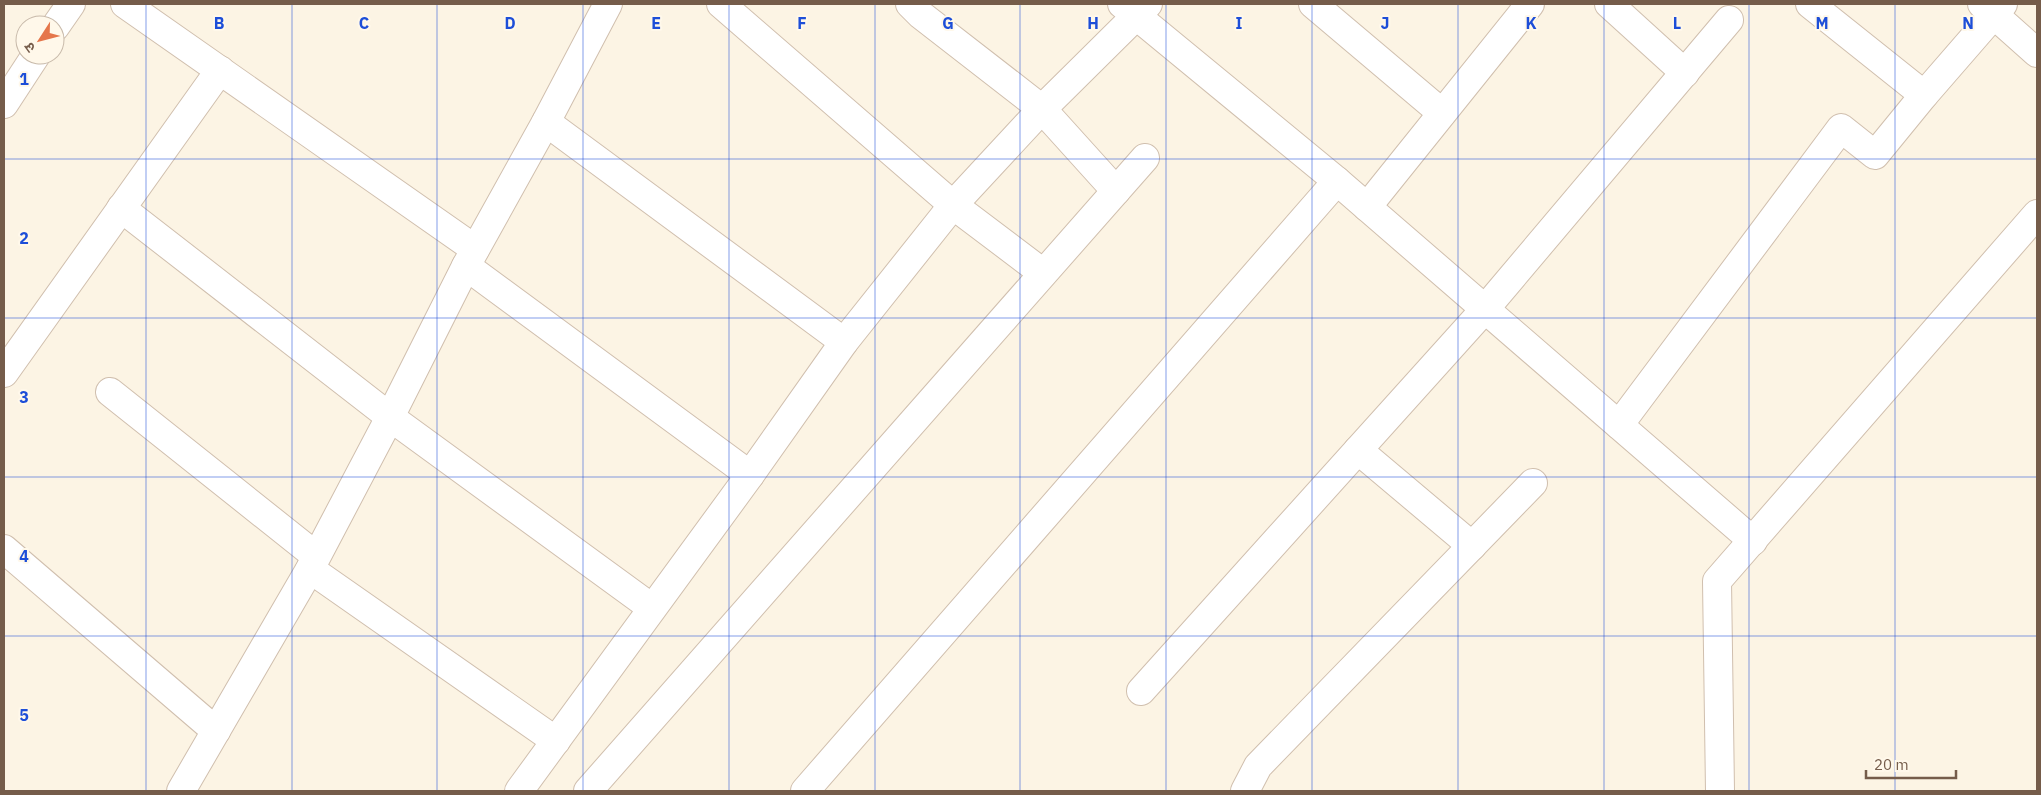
<svg xmlns="http://www.w3.org/2000/svg" width="2041" height="795" viewBox="0 0 2041 795" font-family="'IBM Plex Sans','Noto Sans Devanagari',sans-serif">
	<style>
		.lines { fill: none; stroke-linecap: round; stroke-linejoin: round }
		.minor-casing { stroke: #d0bfae; stroke-width: 30 }
		.minor { stroke: #fff; stroke-width: 28 }
		.grid { fill: none; stroke: #1d4ed8; stroke-width: 1; stroke-opacity: 0.55 }
		.grid-label { font-size: 16px; text-anchor: middle; font-weight: bold; fill: #1d4ed8; stroke: #fff8ea; stroke-width: 4; stroke-linejoin: round; paint-order: stroke }
	</style>
	<rect width="100%" height="100%" fill="#fcf4e4"/>
	<g class="lines">
		<g class="minor-casing">
			<g id="minor">
				<path d="M 125,4 L 475,249"/>
				<path d="M 721,4 L 953,205 L 1043,273"/>
				<path d="M 910,4 L 921,15 L 1042,109 L 1116,191"/>
				<path d="M 1122,4 L 1337,181 L 1753,541"/>
				<path d="M 1313,4 L 1442,113"/>
				<path d="M 1609,4 L 1685,73"/>
				<path d="M 1810,4 L 1924,95"/>
				<path d="M 1982,4 L 2037,53"/>
				<path d="M 55,27 L 71,4"/>
				<path d="M 4,104 L 36,55"/>
				<path d="M 546,122 L 844,342"/>
				<path d="M 1367,207 L 1530,4"/>
				<path d="M 121,208 L 390,417 L 652,608"/>
				<path d="M 466,266 L 750,475"/>
				<path d="M 4,373 L 220,70"/>
				<path d="M 110,392 L 316,556"/>
				<path d="M 1619,425 L 1841,128 L 1875,155 L 1924,95 L 2003,4"/>
				<path d="M 1358,450 L 1472,546"/>
				<path d="M 4,549 L 216,731"/>
				<path d="M 310,569 L 556,741"/>
				<path d="M 1141,691 L 1485,309 L 1729,20"/>
				<path d="M 181,791 L 310,569 L 390,417 L 466,266 L 546,122 L 608,4"/>
				<path d="M 519,791 L 750,475 L 844,342 L 953,205 L 1042,109 L 1148,4"/>
				<path d="M 588,791 L 1145,158"/>
				<path d="M 805,791 L 1337,181"/>
				<path d="M 1245,791 L 1258,766 L 1533,483"/>
				<path d="M 1720,791 L 1717,581 L 2037,214"/>
			</g>
		</g>
		<use href="#minor" class="minor"/>
	</g>
	<path class="grid" d="M 146,4 L 146,791M 292,4 L 292,791M 437,4 L 437,791M 583,4 L 583,791M 729,4 L 729,791M 875,4 L 875,791M 1020,4 L 1020,791M 1166,4 L 1166,791M 1312,4 L 1312,791M 1458,4 L 1458,791M 1604,4 L 1604,791M 1749,4 L 1749,791M 1895,4 L 1895,791M 4,159 L 2037,159M 4,318 L 2037,318M 4,477 L 2037,477M 4,636 L 2037,636"/>
	<g class="grid-label">
		<text x="219" y="29">B</text>
		<text x="364" y="29">C</text>
		<text x="510" y="29">D</text>
		<text x="656" y="29">E</text>
		<text x="802" y="29">F</text>
		<text x="948" y="29">G</text>
		<text x="1093" y="29">H</text>
		<text x="1239" y="29">I</text>
		<text x="1385" y="29">J</text>
		<text x="1531" y="29">K</text>
		<text x="1677" y="29">L</text>
		<text x="1822" y="29">M</text>
		<text x="1968" y="29">N</text>
		<text x="24" y="85">1</text>
		<text x="24" y="244">2</text>
		<text x="24" y="403">3</text>
		<text x="24" y="562">4</text>
		<text x="24" y="721">5</text>
	</g>
	<rect width="2041" height="795" fill="none" stroke="#755c4a" stroke-width="10"/>
	<g transform="translate(40 40) rotate(234)"><circle r="24" fill="#fff8ea" stroke="#c8baaa"/>
	<path d="M0-4L9 19L0 12L-9 19Z" fill="#e5764a"/>
	<text y="-8" font-size="14" font-weight="bold" text-anchor="middle" fill="#755c4a">उ</text>
	</g>
	<path d="M1866 770v8h90v-8" fill="none" stroke="#755c4a" stroke-width="2.5"/>
	<text x="1874" y="770" font-size="15" fill="#755c4a" stroke="#fff8ea" stroke-width="4" paint-order="stroke">20 m</text>
</svg>
